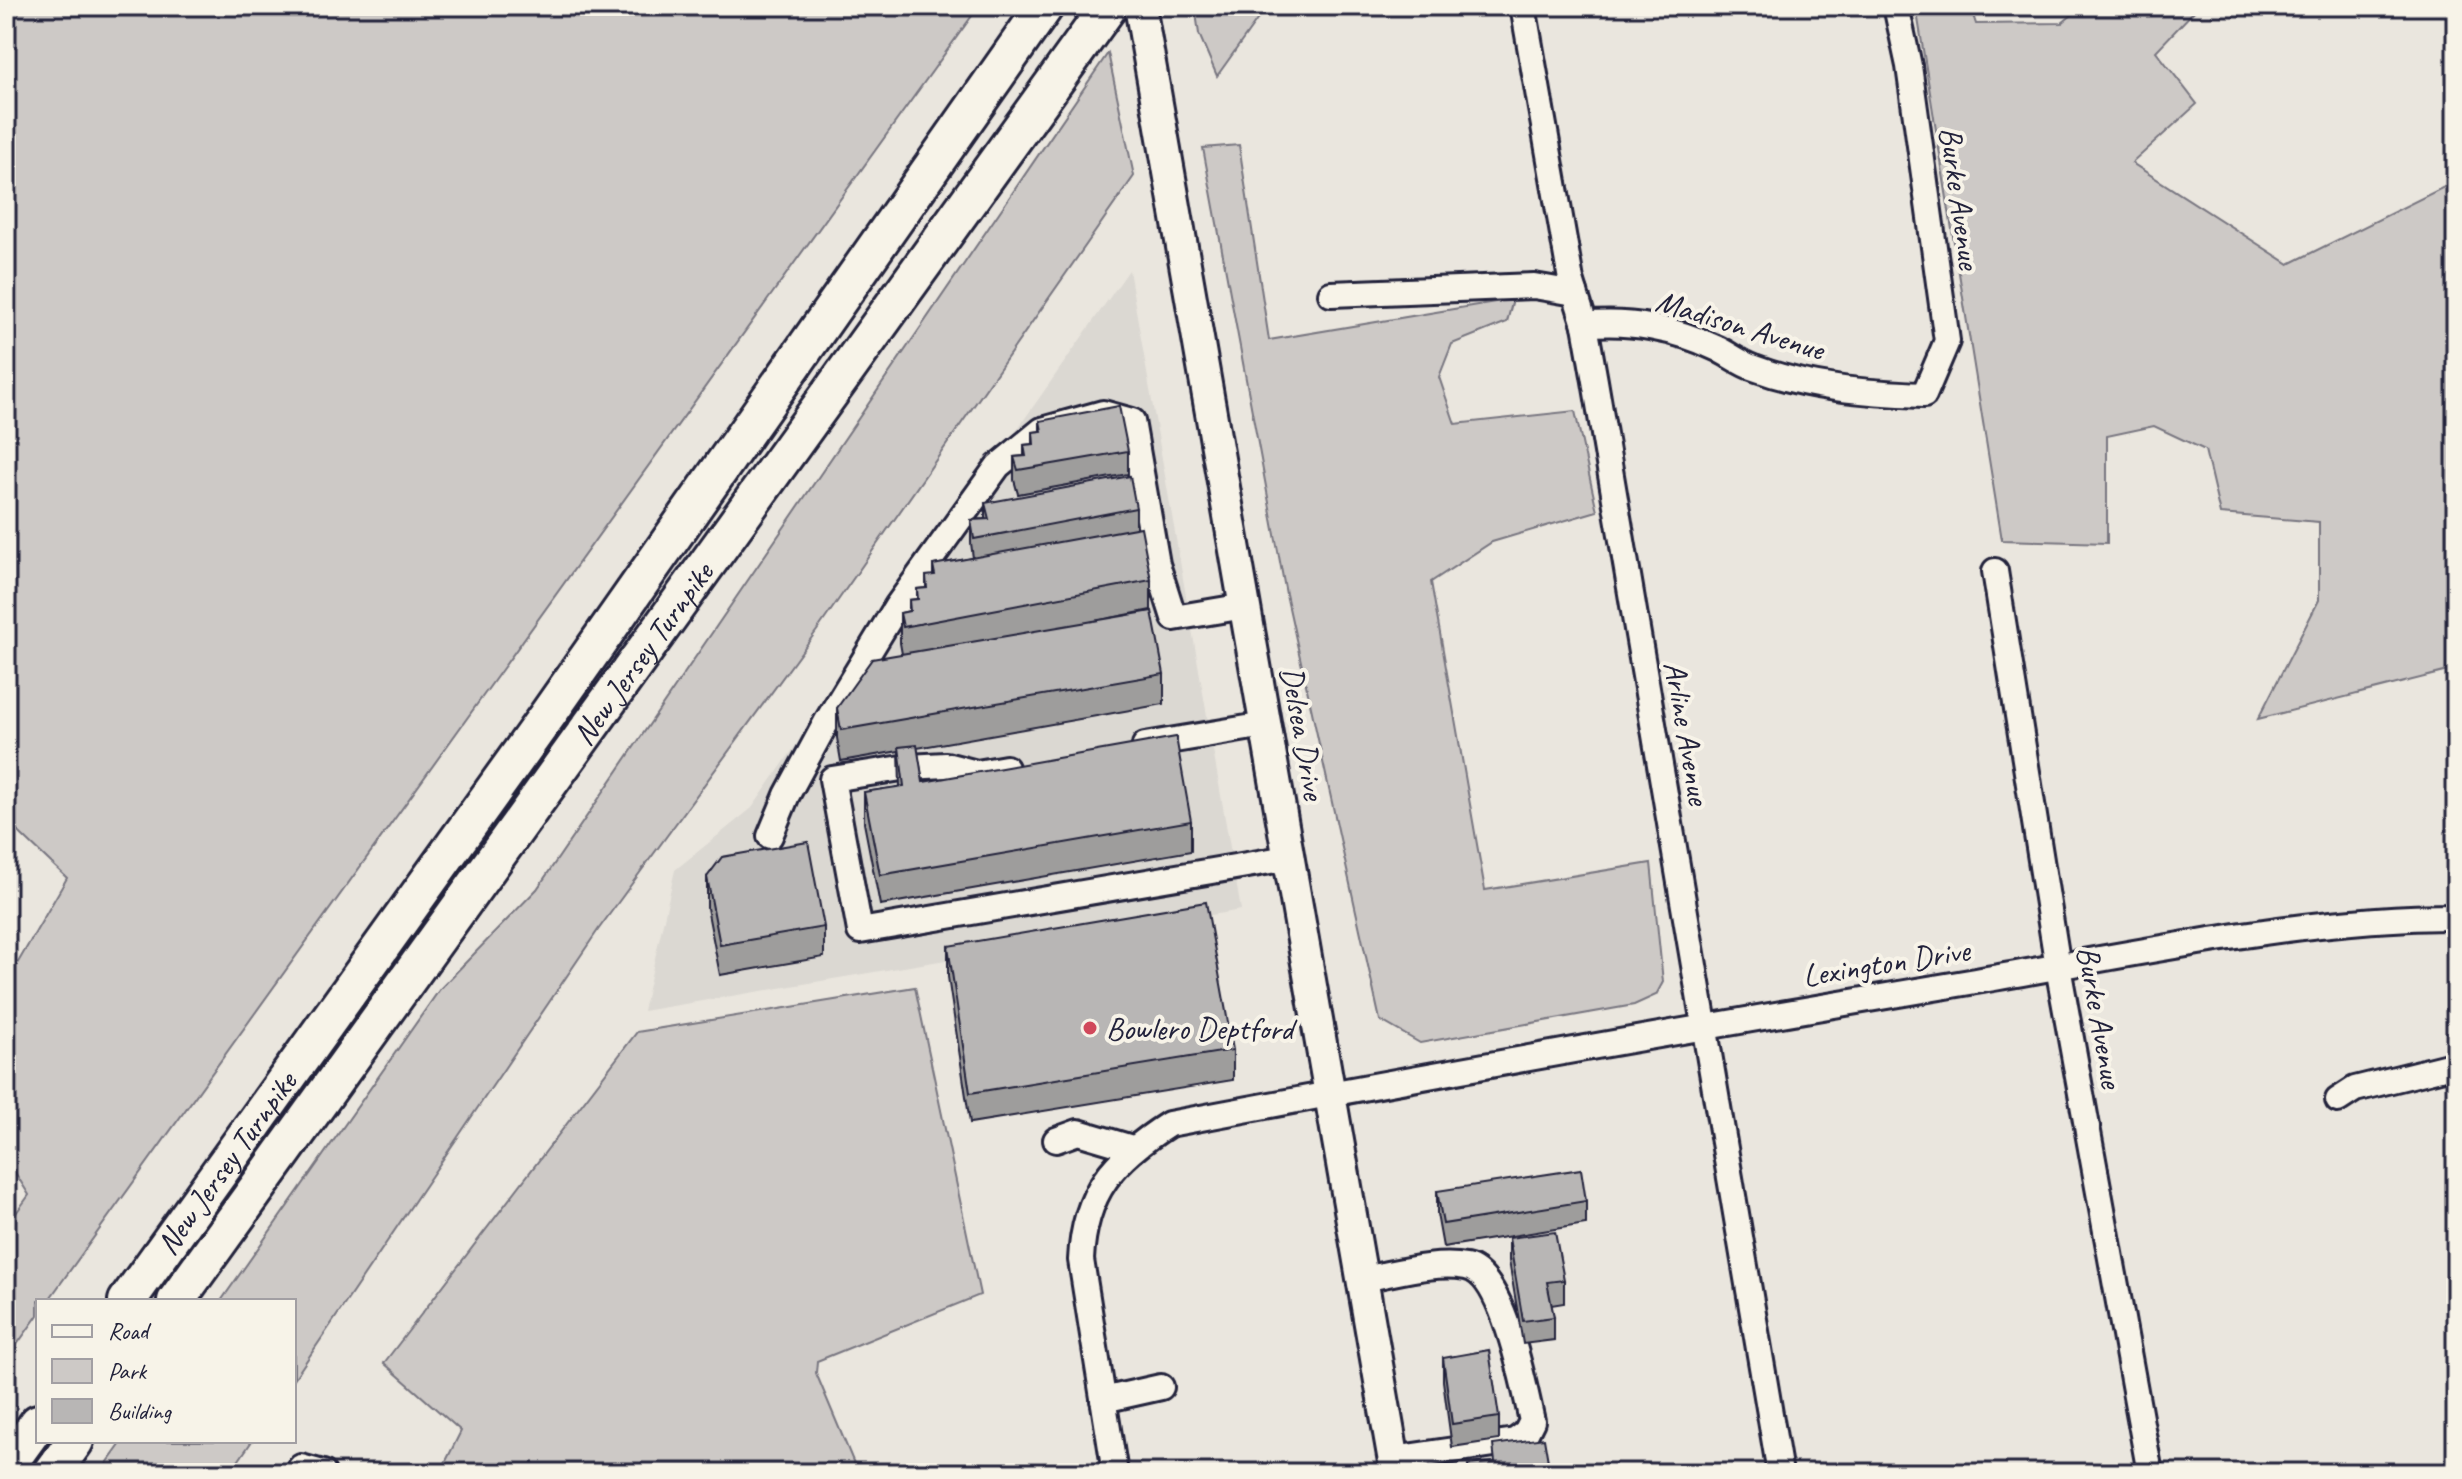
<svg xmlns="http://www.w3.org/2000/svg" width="2462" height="1479" viewBox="0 0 2462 1479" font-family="Caveat,sans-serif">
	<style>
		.built { fill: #dbd8d2 }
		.green { fill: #cdc9c6; stroke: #787680; stroke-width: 2 }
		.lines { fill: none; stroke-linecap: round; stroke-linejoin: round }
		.minor-casing { stroke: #22223b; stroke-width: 30 }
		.major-casing { stroke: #22223b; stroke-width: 36 }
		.highway-casing { stroke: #22223b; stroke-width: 42 }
		.minor { stroke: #f7f3e8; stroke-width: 24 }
		.major { stroke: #f7f3e8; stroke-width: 30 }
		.highway { stroke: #f7f3e8; stroke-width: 36 }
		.wall { fill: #9e9d9c; stroke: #22223b; stroke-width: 2 }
		.building { fill: #b8b6b5; stroke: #22223b; stroke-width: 2 }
		.poi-dot { fill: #d1495b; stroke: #f7f3e8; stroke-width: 3 }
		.labels { text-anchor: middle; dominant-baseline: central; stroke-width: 8; stroke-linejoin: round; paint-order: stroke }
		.street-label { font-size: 32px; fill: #22223b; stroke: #f7f3e8 }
		.poi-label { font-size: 32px; fill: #22223b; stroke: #f7f3e8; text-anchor: start }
	</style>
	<rect width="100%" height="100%" fill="#eae6de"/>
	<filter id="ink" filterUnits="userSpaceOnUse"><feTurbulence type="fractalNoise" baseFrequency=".0125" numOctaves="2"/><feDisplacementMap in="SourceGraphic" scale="16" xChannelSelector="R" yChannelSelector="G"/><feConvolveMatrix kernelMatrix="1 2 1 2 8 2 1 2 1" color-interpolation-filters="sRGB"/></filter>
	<g filter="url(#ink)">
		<path class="built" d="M 1129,270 L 1241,910 L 643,1011 L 675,870 L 752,808 Z"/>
		<g class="green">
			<path d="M 6,6 L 979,6 L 48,1301 L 38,1301 L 38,1315 L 6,1360 L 6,1227 L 29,1195 L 6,1158 L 6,983 L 67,878 L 6,820 Z"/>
			<path d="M 1195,6 L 1267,6 L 1217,76 L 1199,34 Z"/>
			<path d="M 1916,6 L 1970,6 L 1976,24 L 2062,23 L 2083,6 L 2199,6 L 2156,51 L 2197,104 L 2132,163 L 2289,264 L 2456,181 L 2456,669 L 2258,719 L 2319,600 L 2319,522 L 2220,514 L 2205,450 L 2154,426 L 2107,436 L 2107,543 L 2002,540 Z"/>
			<path d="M 1108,53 L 1134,176 L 818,629 L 598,930 L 294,1379 L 294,1301 L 221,1301 L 440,989 L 537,889 Z"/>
			<path d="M 1239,145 L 1269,340 L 1513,299 L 1507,322 L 1452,344 L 1439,377 L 1455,424 L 1575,411 L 1597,511 L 1492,542 L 1431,582 L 1485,890 L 1651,863 L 1663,982 L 1656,995 L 1634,1005 L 1420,1043 L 1380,1020 L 1286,594 L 1203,148 Z"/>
			<path d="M 915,987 L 980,1295 L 817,1361 L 816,1373 L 858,1473 L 440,1473 L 461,1431 L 384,1363 L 637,1032 Z"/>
			<path d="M 123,1441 L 252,1441 L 230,1473 L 100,1473 Z"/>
		</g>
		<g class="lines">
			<g class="minor-casing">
				<g id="minor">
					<path d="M 1523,6 L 1571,280 L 1585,325 L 1595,381 L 1780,1473"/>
					<path d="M 1331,294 L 1534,286 L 1575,293"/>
					<path d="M 1585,325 C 1628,320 1677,329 1716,348 C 1729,354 1741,364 1754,368 C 1807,388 1867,393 1924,395 L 1947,341 L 1909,66 L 1896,6"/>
					<path d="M 1995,571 L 2058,967 L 2150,1473"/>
					<path d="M 1145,745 L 1265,725"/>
					<path d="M 1006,768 L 977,773 L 946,765 L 908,767 L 832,779 L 860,931 L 1288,858"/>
					<path d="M 770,836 L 787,795 L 827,721 L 897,606 L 998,466 L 1042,430 L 1103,413 L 1132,421 L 1157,564 L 1174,618 L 1245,606"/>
					<path d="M 2338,1100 L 2355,1089 L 2456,1064"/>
					<path d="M 1056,1140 L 1078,1132 L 1132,1148"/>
					<path d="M 1362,1279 C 1393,1274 1434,1261 1466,1267 C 1504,1274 1524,1387 1532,1421 L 1526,1433 L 1515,1441 L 1393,1459"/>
					<path d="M 1103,1400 L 1161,1387"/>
					<path d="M 297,1473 L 301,1467 L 323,1473"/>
					<path d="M 1115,1473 L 1081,1260 C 1084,1192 1114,1159 1169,1124 C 1438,1073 1707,1026 1976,981 C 2131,955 2299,917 2456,917"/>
				</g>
			</g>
			<g class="major-casing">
				<path id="major" d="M 1140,6 L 1396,1473"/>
			</g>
			<g class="highway-casing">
				<g id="highway">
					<path id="s1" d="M 127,1301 L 549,713 L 1045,6"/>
					<path id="s2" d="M 176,1301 L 1109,6"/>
					<path d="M 6,1467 L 38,1423"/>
					<path d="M 52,1473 L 75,1441"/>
				</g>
			</g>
			<use href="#minor" class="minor"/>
			<use href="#major" class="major"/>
			<use href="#highway" class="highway"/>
		</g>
		<g class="wall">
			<path d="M 1040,421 L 1128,451 L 1128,474 L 1018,494 L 1014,480 L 1014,457 L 1024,456 L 1024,445 L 1033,444 L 1033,432 L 1040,431 Z"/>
			<path d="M 985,503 L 1136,508 L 1136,528 L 1151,580 L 1151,610 L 1090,622 L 1164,674 L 1164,704 L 917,748 L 923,782 L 1191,821 L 1191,851 L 880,905 L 864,823 L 864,792 L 900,787 L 899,751 L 841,761 L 837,738 L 837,708 L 902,654 L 900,643 L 900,613 L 909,611 L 909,600 L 917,599 L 917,589 L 926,588 L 926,576 L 933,576 L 933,565 L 973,558 L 971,543 L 971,520 L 985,519 Z"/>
			<path d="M 707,877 L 824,927 L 824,957 L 720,975 L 707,908 Z"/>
			<path d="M 948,946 L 1233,1050 L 1233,1080 L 970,1123 L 948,977 Z"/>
			<path d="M 1437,1191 L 1586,1201 L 1586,1224 L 1443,1247 L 1437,1214 Z"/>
			<path d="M 1509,1238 L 1564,1280 L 1564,1303 L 1551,1305 L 1554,1317 L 1554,1340 L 1523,1344 L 1509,1261 Z"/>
			<path d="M 1443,1358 L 1499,1417 L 1499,1440 L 1452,1447 L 1443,1381 Z"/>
		</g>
		<g class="building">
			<path d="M 1119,406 L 1128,451 L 1018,470 L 1014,457 L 1026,456 L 1024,445 L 1034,444 L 1033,432 L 1042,431 L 1040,421 Z"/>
			<path d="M 1130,476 L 1136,508 L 974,539 L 971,520 L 989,519 L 985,503 Z"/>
			<path d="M 1141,527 L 1151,580 L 903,627 L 900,613 L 910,611 L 909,600 L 918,599 L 917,589 L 927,588 L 926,576 L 935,575 L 933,565 Z"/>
			<path d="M 1152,611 L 1164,674 L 841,730 L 837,708 L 872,659 Z"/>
			<path d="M 1176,737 L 1191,821 L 880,875 L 864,792 L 904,786 L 899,747 L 917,745 L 923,782 Z"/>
			<path d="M 808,842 L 824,927 L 720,945 L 707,877 L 722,857 Z"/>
			<path d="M 1206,902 L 1233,1050 L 970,1093 L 948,946 Z"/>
			<path d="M 1581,1169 L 1586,1201 L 1443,1224 L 1437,1191 Z"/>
			<path d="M 1555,1232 L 1564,1280 L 1547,1282 L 1554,1317 L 1523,1321 L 1509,1238 Z"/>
			<path d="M 1489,1350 L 1499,1417 L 1452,1424 L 1443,1358 Z"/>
			<path d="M 1544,1438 L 1550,1473 L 1469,1473 L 1468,1465 L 1495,1462 L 1493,1445 Z"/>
		</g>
	</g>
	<circle class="poi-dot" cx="1090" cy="1028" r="8"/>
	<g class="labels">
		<g class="street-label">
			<text transform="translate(1960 198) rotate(82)">Burke Avenue</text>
			<text transform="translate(1740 325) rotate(17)">Madison Avenue</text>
			<text stroke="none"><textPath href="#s2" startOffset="798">New Jersey Turnpike</textPath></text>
			<text transform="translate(1303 733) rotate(80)">Delsea Drive</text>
			<text transform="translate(1687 733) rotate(80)">Arline Avenue</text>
			<text transform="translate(1886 963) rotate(-9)">Lexington Drive</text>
			<text transform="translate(2100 1017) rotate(80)">Burke Avenue</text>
			<text stroke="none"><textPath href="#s1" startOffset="170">New Jersey Turnpike</textPath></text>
		</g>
		<g class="poi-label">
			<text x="1106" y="1028">Bowlero Deptford</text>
		</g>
	</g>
	<rect width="2462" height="1479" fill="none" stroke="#f7f3e8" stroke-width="32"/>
	<rect x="16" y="16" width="2430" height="1447" fill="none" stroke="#22223b" stroke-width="3" filter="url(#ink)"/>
	<rect x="36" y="1299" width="260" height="144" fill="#f7f3e8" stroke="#a29fa3" stroke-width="2"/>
	<rect x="52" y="1325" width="40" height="12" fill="#f7f3e8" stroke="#a29fa3" stroke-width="2"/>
	<text x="108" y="1339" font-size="24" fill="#22223b">Road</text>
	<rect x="52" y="1359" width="40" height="24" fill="#cdc9c6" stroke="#a29fa3" stroke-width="2"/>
	<text x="108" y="1379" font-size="24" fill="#22223b">Park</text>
	<rect x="52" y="1399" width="40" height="24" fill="#b8b6b5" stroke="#a29fa3" stroke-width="2"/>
	<text x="108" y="1419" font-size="24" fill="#22223b">Building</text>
</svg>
